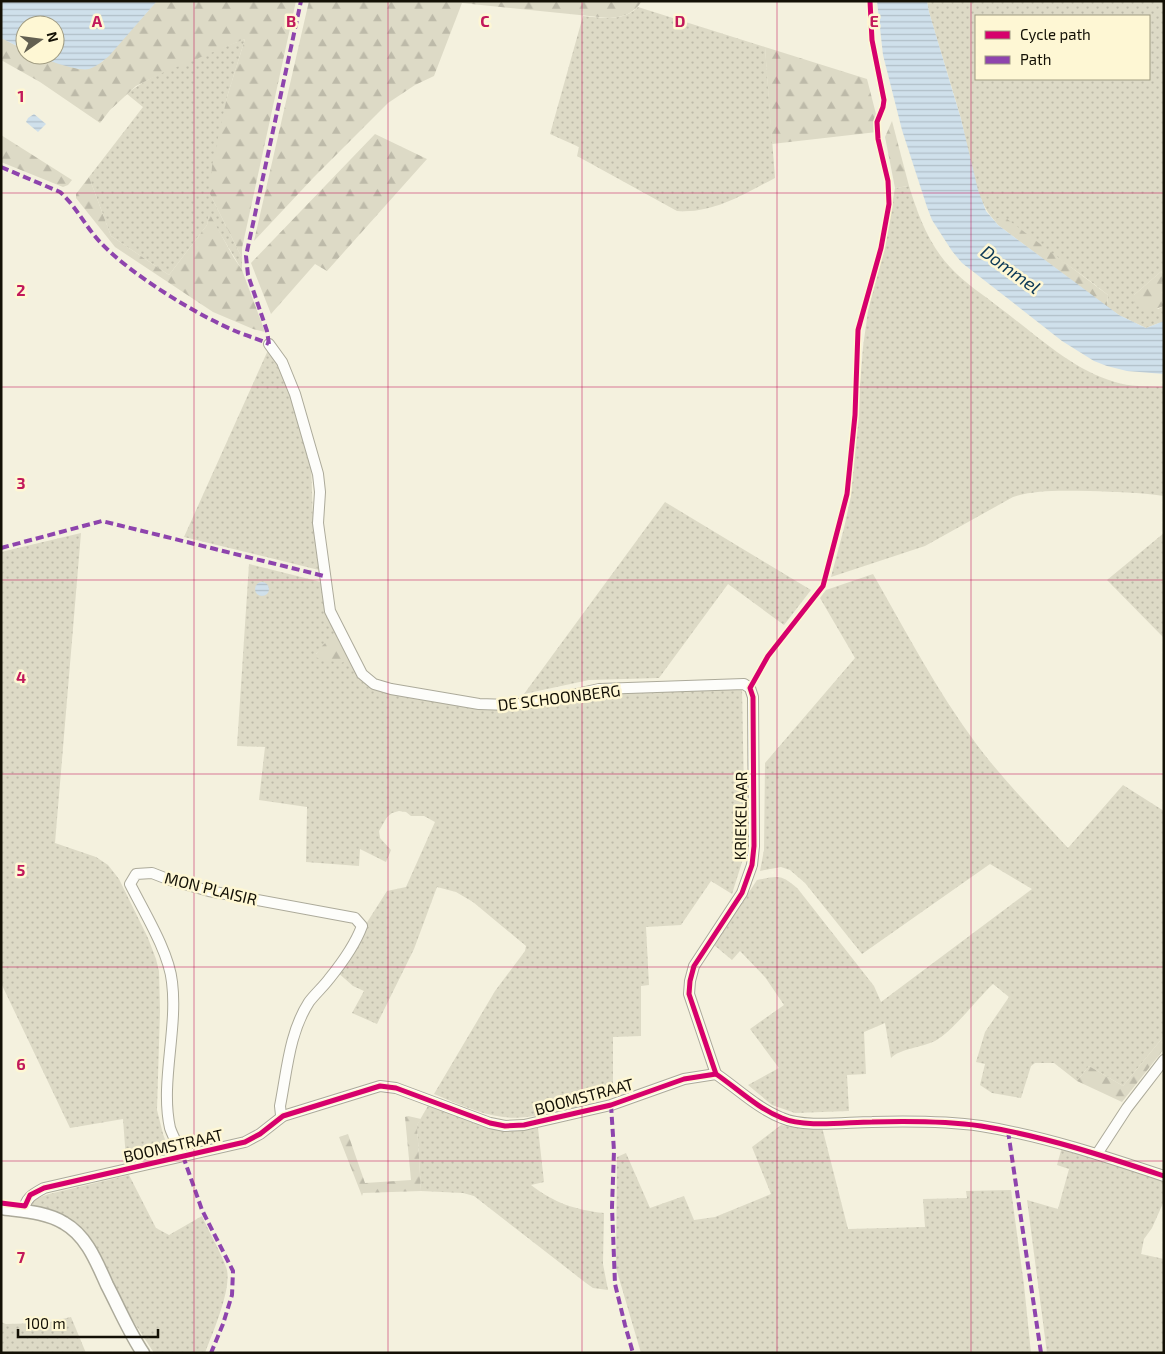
<svg xmlns="http://www.w3.org/2000/svg" width="1165" height="1354" viewBox="0 0 1165 1354" font-family="'Exo 2',sans-serif">
	<style>
		.grass { fill: url(#grass-dots); fill-rule: evenodd }
		.forest { fill: url(#forest-firs) }
		.water { fill: url(#water-rules) }
		.lines { fill: none; stroke-linecap: round; stroke-linejoin: round }
		.minor-casing { stroke: #acaa9a; stroke-width: 12 }
		.tertiary-casing { stroke: #acaa9a; stroke-width: 15 }
		.minor { stroke: #fdfdfa; stroke-width: 10 }
		.tertiary { stroke: #fdfdfa; stroke-width: 12 }
		.quiet { stroke: #8e44ad; stroke-width: 4; stroke-dasharray: 8 4; stroke-linecap: butt }
		.cycleway-casing { stroke: #fef7d4; stroke-width: 8 }
		.cycleway { stroke: #d6006c; stroke-width: 5 }
		.grid { fill: none; stroke: #c2185b; stroke-width: 1; stroke-opacity: 0.55 }
		.labels { text-anchor: middle; dominant-baseline: central; stroke-width: 5; stroke-linejoin: round; paint-order: stroke }
		.street-label { font-size: 16px; fill: #131005; stroke: #fef7d4 }
		.water-label { font-size: 18px; font-style: italic; fill: #0c3957; stroke: #fef7d4 }
		.grid-label { font-size: 16px; text-anchor: middle; font-weight: bold; fill: #c2185b; stroke: #fef7d4; stroke-width: 5; stroke-linejoin: round; paint-order: stroke }
	</style>
	<defs>
		<pattern id="grass-dots" width="8" height="8" patternUnits="userSpaceOnUse" patternTransform="scale(1.25)"><rect width="8" height="8" fill="#dddac6"/><path d="M2 2h.1M6 6h.1" fill="none" stroke="#bdbaa9" stroke-width="1.8" stroke-linecap="round"/></pattern>
		<pattern id="forest-firs" width="22" height="20" patternUnits="userSpaceOnUse" patternTransform="scale(1.25)"><rect width="22" height="20" fill="#dddac6"/><path d="M5 1l3.5 6h-7zM16 11l3.5 6h-7z" fill="#bdbaa9"/></pattern>
		<pattern id="water-rules" width="6" height="5" patternUnits="userSpaceOnUse" patternTransform="scale(1.25)"><rect width="6" height="5" fill="#cfe0eb"/><path d="M0 2.5h6" fill="none" stroke="#b1bfc8"/></pattern>
	</defs>
	<rect width="100%" height="100%" fill="#f4f1de"/>
	<g class="grass">
		<path d="M 927,1 L 1164,1 L 1164,269 L 1134,295 L 1158,309 L 1164,306 L 1164,321 L 1146,328 L 1119,315 L 1107,307 L 1108,295 C 1074,267 1036,245 1003,217 L 994,220 C 972,195 969,150 961,119 C 951,83 939,47 929,12 ZM 976,16 L 1149,16 L 1149,79 L 976,79 Z"/>
		<path d="M 638,7 L 765,47 L 775,178 C 744,194 713,214 677,211 L 577,156 L 579,147 L 550,134 L 583,16 C 603,18 623,22 638,7 Z"/>
		<path d="M 245,39 L 227,97 L 210,194 L 242,258 L 242,270 L 209,215 L 207,225 L 169,275 L 111,236 L 89,177 L 143,107 L 127,94 C 156,70 209,53 245,39 Z"/>
		<path d="M 909,186 C 918,215 929,245 950,267 C 964,283 984,295 1000,308 C 1035,334 1072,370 1115,382 C 1129,387 1148,386 1164,387 L 1164,496 C 1139,492 1115,492 1090,491 C 1064,491 1038,489 1013,497 L 925,546 L 831,577 L 844,528 L 851,496 L 863,347 L 868,311 L 886,239 L 895,188 Z"/>
		<path d="M 269,348 L 279,363 L 311,460 L 313,521 L 319,570 L 184,537 Z"/>
		<path d="M 665,502 L 811,590 L 784,625 L 728,584 L 659,678 L 589,680 L 524,694 Z"/>
		<path d="M 81,533 L 55,843 L 96,857 L 108,865 L 119,879 L 148,938 L 156,959 L 159,971 L 160,1011 L 157,1110 L 163,1134 L 169,1150 L 126,1159 L 123,1119 L 70,1128 L 1,983 L 1,552 Z"/>
		<path d="M 1164,533 L 1164,638 L 1107,580 Z"/>
		<path d="M 249,564 L 321,582 L 336,634 L 316,654 L 350,659 L 372,683 L 464,705 L 593,692 L 742,689 L 745,844 L 743,859 L 732,894 L 711,881 L 681,925 L 646,927 L 649,985 L 641,986 L 641,1036 L 613,1037 L 613,1095 C 582,1105 536,1121 503,1117 C 479,1114 456,1103 434,1094 L 495,991 L 525,951 L 526,946 L 473,902 L 456,892 L 437,887 L 414,949 L 377,1024 L 352,1013 L 364,991 L 353,986 L 336,971 L 387,891 L 406,887 L 435,822 L 424,816 L 411,816 L 406,812 L 399,811 L 392,813 L 387,817 L 379,831 L 380,838 L 391,850 L 386,862 L 360,849 L 359,866 L 306,862 L 307,807 L 259,800 L 265,747 L 237,746 Z"/>
		<path d="M 873,574 C 906,632 937,691 977,745 C 1004,781 1037,814 1068,848 L 1123,785 L 1164,811 L 1164,1036 L 1123,1086 L 1089,1066 L 1077,1081 L 1054,1063 L 1035,1063 L 1031,1066 L 1021,1098 L 992,1093 L 980,1085 L 985,1064 L 976,1062 L 985,1032 L 1009,997 L 993,984 C 977,999 952,1032 935,1041 C 923,1047 899,1049 891,1058 L 885,1023 L 864,1032 L 866,1074 L 847,1075 L 849,1111 L 795,1113 L 772,1105 L 748,1085 L 779,1068 L 750,1029 L 784,1005 L 765,977 L 740,951 L 732,960 L 714,945 L 757,880 C 779,876 781,874 798,889 L 874,986 L 881,1002 L 1032,889 L 990,864 L 862,954 L 805,883 L 790,870 L 781,867 L 760,871 L 764,850 L 765,763 L 855,658 L 820,598 L 826,590 Z"/>
		<path d="M 429,1104 C 466,1119 497,1136 538,1128 L 544,1182 L 531,1185 C 554,1203 576,1210 604,1213 L 603,1264 L 608,1290 L 593,1288 L 586,1283 L 474,1196 L 463,1193 L 421,1191 L 417,1125 Z"/>
		<path d="M 781,1125 L 797,1128 L 822,1127 L 848,1229 L 925,1227 L 923,1199 L 967,1198 L 966,1191 L 1011,1190 L 1024,1285 L 1031,1353 L 641,1353 L 616,1268 L 617,1157 L 626,1153 L 650,1208 L 684,1196 L 694,1220 L 715,1217 L 771,1194 L 752,1147 Z"/>
		<path d="M 1062,1147 L 1164,1179 L 1164,1201 L 1152,1228 L 1144,1239 L 1141,1254 L 1164,1259 L 1164,1353 L 1047,1353 L 1027,1200 L 1058,1209 L 1069,1169 L 1057,1165 Z"/>
		<path d="M 129,1175 L 156,1228 L 169,1235 L 202,1216 C 208,1230 223,1256 227,1270 C 231,1291 213,1332 205,1353 L 154,1353 L 128,1313 L 91,1241 L 79,1226 L 65,1217 L 48,1209 L 29,1206 L 31,1200 L 49,1194 Z"/>
		<path d="M 71,1317 L 86,1353 L 1,1353 L 1,1322 L 6,1324 L 45,1323 Z"/>
	</g>
	<g class="forest">
		<path d="M 157,1 L 296,1 L 242,248 L 242,258 L 210,194 L 212,166 L 227,97 L 245,39 L 162,73 L 136,86 L 110,110 L 100,123 L 40,82 L 1,60 L 1,38 L 25,50 L 25,55 L 36,55 L 79,69 L 102,62 Z"/>
		<path d="M 309,1 L 642,1 C 633,14 624,17 609,18 L 462,3 L 434,76 L 415,85 L 388,103 L 314,177 L 254,241 Z"/>
		<path d="M 765,47 L 867,79 L 877,118 L 875,126 L 877,132 L 772,144 Z"/>
		<path d="M 892,121 L 909,186 L 895,188 L 885,137 Z"/>
		<path d="M 375,134 L 427,159 L 327,271 L 315,264 L 271,314 L 251,263 Z"/>
		<path d="M 1,135 L 72,180 L 68,185 L 63,187 L 1,162 Z"/>
		<path d="M 89,177 L 111,236 L 169,275 L 207,225 L 209,213 L 234,258 L 242,270 L 265,332 L 253,329 L 213,312 L 115,247 L 76,198 L 76,194 Z"/>
		<path d="M 1003,216 L 1108,295 L 1107,307 L 998,225 L 994,220 Z"/>
		<path d="M 1164,269 L 1164,306 L 1146,312 L 1134,302 L 1134,295 Z"/>
		<path d="M 336,634 L 339,642 L 350,659 L 341,663 L 314,657 L 323,645 Z"/>
		<path d="M 1164,1036 L 1164,1049 L 1122,1102 L 1077,1081 L 1089,1066 L 1123,1086 Z"/>
		<path d="M 408,1116 L 421,1119 L 417,1125 L 421,1191 L 363,1193 L 362,1196 L 339,1137 L 348,1134 L 365,1183 L 411,1180 L 405,1117 Z"/>
	</g>
	<g class="water">
		<path d="M 1,1 L 157,1 L 109,56 C 103,61 96,67 89,69 C 79,72 46,60 36,55 L 55,55 L 55,25 L 25,25 L 25,50 L 1,38 Z"/>
		<path d="M 877,1 L 927,1 L 929,12 L 961,119 L 978,190 L 986,211 L 998,225 L 1119,315 L 1146,328 L 1164,321 L 1164,374 L 1127,371 L 1107,366 L 1094,361 L 1062,341 L 1011,301 L 962,263 L 952,251 L 932,220 L 927,207 L 902,130 L 883,55 Z"/>
		<path d="M 34,114 L 46,124 L 38,132 L 26,122 L 28,118 Z"/>
		<circle cx="262" cy="589" r="7"/>
	</g>
	<g class="lines">
		<g class="minor-casing">
			<g id="minor">
				<path d="M 269,344 L 282,362 L 295,394 L 318,474 L 320,492 L 318,523 L 330,611 L 362,674 L 374,684 L 391,689 L 479,704 L 511,705 L 545,701 L 599,689 L 744,684 L 750,688 L 753,697 L 754,846 L 752,865 L 742,893 L 694,966 L 690,981 L 689,994 L 716,1074"/>
				<path d="M 1097,1154 L 1127,1108 L 1164,1060"/>
				<path d="M 183,1156 C 179,1147 173,1137 170,1128 C 160,1083 178,1029 172,982 C 169,952 144,912 130,884 L 136,874 L 152,873 L 170,880 L 209,891 L 355,918 L 362,926 C 355,945 342,963 329,979 C 323,987 315,994 309,1002 C 289,1033 287,1071 280,1106 L 281,1115 L 283,1116"/>
				<path d="M 24,1211 C 25,1198 33,1194 44,1188 L 245,1142 L 260,1134 L 283,1116 L 380,1086 L 396,1088 L 490,1123 L 505,1126 L 524,1125 L 611,1105 L 684,1079 L 716,1074 C 738,1089 757,1108 782,1118 C 804,1128 847,1122 872,1122 C 909,1121 945,1121 981,1126 C 1044,1136 1104,1156 1164,1176"/>
			</g>
		</g>
		<g class="tertiary-casing">
			<path id="tertiary" d="M 1,1208 C 22,1211 46,1212 64,1223 C 87,1236 97,1263 107,1285 C 119,1308 129,1332 143,1353"/>
		</g>
		<use href="#minor" class="minor"/>
		<use href="#tertiary" class="tertiary"/>
		<g class="quiet">
			<path d="M 1,167 L 60,192 C 76,206 85,226 100,242 C 131,275 198,316 240,333 C 250,337 259,339 269,344"/>
			<path d="M 269,344 L 267,331 L 248,275 L 246,256 L 301,1"/>
			<path d="M 1,548 L 102,521 L 324,576"/>
			<path d="M 611,1105 L 614,1151 L 612,1207 L 615,1284 L 625,1325 L 633,1353"/>
			<path d="M 1008,1131 L 1041,1353"/>
			<path d="M 183,1156 L 202,1210 L 233,1271 L 232,1295 L 223,1324 L 211,1353"/>
		</g>
		<g class="cycleway-casing">
			<g id="cycleway">
				<path d="M 716,1074 L 689,994 L 690,981 L 694,966 L 742,893 L 752,865 L 754,846 L 753,697 L 750,688 L 768,656 L 823,586 L 847,494 L 855,415 L 858,330 L 881,248 L 889,204 L 888,181 L 878,139 L 877,122 L 883,107 L 884,100 L 872,40 L 870,1"/>
				<path d="M 1,1203 L 25,1206 L 30,1195 L 44,1188 L 245,1142 L 260,1134 L 283,1116 L 380,1086 L 396,1088 L 490,1123 L 505,1126 L 524,1125 L 611,1105 L 684,1079 L 716,1074 C 738,1089 757,1108 782,1118 C 804,1128 847,1122 872,1122 C 909,1121 945,1121 981,1126 C 1044,1136 1104,1156 1164,1176"/>
			</g>
		</g>
		<use href="#cycleway" class="cycleway"/>
	</g>
	<path class="grid" d="M 194,1 L 194,1353M 388,1 L 388,1353M 582,1 L 582,1353M 777,1 L 777,1353M 971,1 L 971,1353M 1,193 L 1164,193M 1,387 L 1164,387M 1,580 L 1164,580M 1,774 L 1164,774M 1,967 L 1164,967M 1,1161 L 1164,1161"/>
	<g class="labels">
		<g class="street-label">
			<text transform="translate(559 697) rotate(-7)">DE SCHOONBERG</text>
			<text transform="translate(740 816) rotate(-89)">KRIEKELAAR</text>
			<text transform="translate(211 888) rotate(14)">MON PLAISIR</text>
			<text transform="translate(584 1096) rotate(-15)">BOOMSTRAAT</text>
			<text transform="translate(173 1145) rotate(-13)">BOOMSTRAAT</text>
		</g>
		<g class="water-label">
			<text transform="translate(1011 269) rotate(36)">Dommel</text>
		</g>
	</g>
	<g class="grid-label">
		<text x="97" y="27">A</text>
		<text x="291" y="27">B</text>
		<text x="485" y="27">C</text>
		<text x="680" y="27">D</text>
		<text x="874" y="27">E</text>
		<text x="21" y="102">1</text>
		<text x="21" y="296">2</text>
		<text x="21" y="489">3</text>
		<text x="21" y="683">4</text>
		<text x="21" y="876">5</text>
		<text x="21" y="1070">6</text>
		<text x="21" y="1263">7</text>
	</g>
	<rect width="1165" height="1354" fill="none" stroke="#131005" stroke-width="5"/>
	<rect x="975" y="15" width="175" height="65" fill="#fef7d4" stroke="#a09b81"/>
	<rect x="985" y="31" width="25" height="8" fill="#d6006c" stroke="#a09b81"/>
	<text x="1020" y="40" font-size="15" fill="#131005">Cycle path</text>
	<rect x="985" y="56" width="25" height="8" fill="#8e44ad" stroke="#a09b81"/>
	<text x="1020" y="65" font-size="15" fill="#131005">Path</text>
	<g transform="translate(40 40) rotate(76)"><circle r="24" fill="#fef7d4" stroke="#a09b81"/>
	<path d="M0-4L9 19L0 12L-9 19Z" fill="#625f51"/>
	<text y="-8" font-size="14" font-weight="bold" text-anchor="middle" fill="#131005">N</text>
	</g>
	<path d="M18 1329v8h140v-8" fill="none" stroke="#131005" stroke-width="2.5"/>
	<text x="25" y="1329" font-size="15" fill="#131005" stroke="#fef7d4" stroke-width="4" paint-order="stroke">100 m</text>
</svg>
